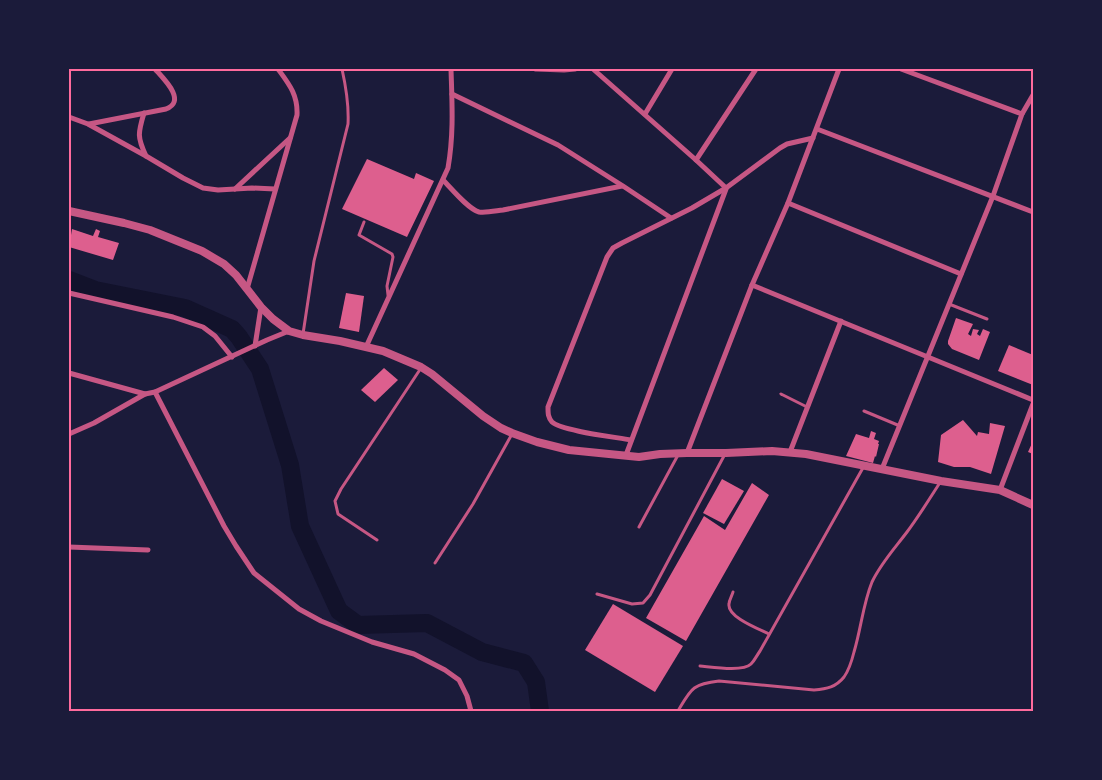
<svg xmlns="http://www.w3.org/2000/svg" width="1102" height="780" viewBox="0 0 1102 780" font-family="Barlow,sans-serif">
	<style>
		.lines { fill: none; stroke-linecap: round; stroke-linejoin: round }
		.river { stroke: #12122b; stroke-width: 18 }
		.building { fill: #dd5f8e }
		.service { stroke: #c65784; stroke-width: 3 }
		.minor { stroke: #c65784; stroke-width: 5 }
		.tertiary { stroke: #c65784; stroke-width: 8 }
		.neatline { fill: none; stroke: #ff6b9d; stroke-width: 2 }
	</style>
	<rect width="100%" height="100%" fill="#1b1b3a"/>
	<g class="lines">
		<path class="river" d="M 69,280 L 95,290 L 185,308 L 232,329 L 239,337 L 260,369 L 290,465 L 300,526 L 339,611 L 358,625 L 427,623 L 482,652 L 524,663 L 536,682 L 540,711"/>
	</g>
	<g class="building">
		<path d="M 367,159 L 414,179 L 416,173 L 434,181 L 407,237 L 342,209 Z"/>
		<path d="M 72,229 L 93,236 L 96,229 L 100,231 L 98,237 L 119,243 L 113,260 L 69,247 Z"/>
		<path d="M 346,293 L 364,296 L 359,332 L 339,328 Z"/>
		<path d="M 956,318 L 973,324 L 968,334 L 971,336 L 973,329 L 979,330 L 977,334 L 980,336 L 983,329 L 990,332 L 979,360 L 952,349 L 948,344 L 948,341 Z"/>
		<path d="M 1009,345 L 1033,355 L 1033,385 L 998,371 Z"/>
		<path d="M 384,368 L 398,380 L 375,402 L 361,390 Z"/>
		<path d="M 963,420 L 977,436 L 978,432 L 989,434 L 990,423 L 1005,426 L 991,474 L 970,467 L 954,467 L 938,462 L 941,435 Z"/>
		<path d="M 871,431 L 876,433 L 874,439 L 879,441 L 878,444 L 879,444 L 876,457 L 875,456 L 873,463 L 846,456 L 856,434 L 869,438 Z"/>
		<path d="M 1033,441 L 1033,454 L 1028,452 Z"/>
		<path d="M 722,479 L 744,491 L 724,524 L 703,513 Z"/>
		<path d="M 752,483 L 769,495 L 686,641 L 646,618 L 704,516 L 725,530 Z"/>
		<path d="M 613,604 L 683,646 L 655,692 L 585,650 Z"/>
	</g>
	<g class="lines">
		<g class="service">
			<path d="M 364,222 L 359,235 L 392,254 L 393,257 L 387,286 L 388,295"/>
			<path d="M 949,304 L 987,319"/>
			<path d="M 303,334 L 314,261 L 348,124 C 349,105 346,87 342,69"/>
			<path d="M 781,394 L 807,407"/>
			<path d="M 864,411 L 900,426"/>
			<path d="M 639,527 L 678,455"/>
			<path d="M 377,540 L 338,514 L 335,501 L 341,489 L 421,368"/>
			<path d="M 435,563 L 473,504 L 512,434"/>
			<path d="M 733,592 C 732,596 729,600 729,604 C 727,617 759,629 769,634"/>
			<path d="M 597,594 L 632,604 L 643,603 L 650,595 L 725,454"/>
			<path d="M 700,666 C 712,667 743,672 751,664 C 755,660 757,655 760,651 L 864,466"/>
			<path d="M 678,711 C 691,689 692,684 719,681 L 814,690 C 827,689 836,687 844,677 C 849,670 852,660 854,652 C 861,629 863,604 872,582 C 881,563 895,548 907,532 C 919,516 930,498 941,481"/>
		</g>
		<g class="minor">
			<path d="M 536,69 L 564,70 L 575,69"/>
			<path d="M 593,69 L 696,160 L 726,188"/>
			<path d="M 901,69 L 1022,114"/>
			<path d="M 452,94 L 558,145 L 623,186 L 671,218"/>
			<path d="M 144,113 C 138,133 137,137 146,156"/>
			<path d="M 645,114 L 672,69"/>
			<path d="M 69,117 L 88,124 L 146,156 L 183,178 L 203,188 L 218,190 L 252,188 L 275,189"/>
			<path d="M 89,124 L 166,109 C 187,101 164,79 155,69"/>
			<path d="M 817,129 L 1033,212"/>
			<path d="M 696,160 L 756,69"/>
			<path d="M 443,180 C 451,188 468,209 479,212 C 486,213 495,211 503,210 L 622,186"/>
			<path d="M 235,189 L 290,138"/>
			<path d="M 788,203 L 961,274"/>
			<path d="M 752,285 L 1033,400"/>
			<path d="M 247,289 L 297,115 C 298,95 289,84 278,69"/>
			<path d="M 69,293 L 173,317 L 203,327 L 215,336 L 232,357"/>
			<path d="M 255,346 L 261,307"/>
			<path d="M 366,347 L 448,168 C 454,133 452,103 451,69"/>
			<path d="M 69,373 L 145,394"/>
			<path d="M 155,392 L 224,526 L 236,546 L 254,573 L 299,609 L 321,621 L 372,642 L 414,654 L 445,670 L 459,680 L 467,696 L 471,711"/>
			<path d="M 69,434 L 94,423 L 145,394 L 155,392 L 267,340 L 289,331"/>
			<path d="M 631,440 C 615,437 562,431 552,422 C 548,417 548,414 548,407 L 607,257 L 613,248 L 622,243 L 692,208 L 726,188 L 780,148 L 787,144 L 813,138"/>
			<path d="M 790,452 L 841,321"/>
			<path d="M 687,453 L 752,285 L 788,203 L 839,69"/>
			<path d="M 626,455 L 726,189"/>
			<path d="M 882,469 L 993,196 L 1022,114 L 1033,95"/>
			<path d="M 1000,490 L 1033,404"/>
			<path d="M 69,547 L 148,550"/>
		</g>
		<path class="tertiary" d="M 69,211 L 124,223 L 150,230 L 202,251 L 224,264 L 236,275 L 261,307 L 273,319 L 289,331 L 303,335 L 340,341 L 383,351 L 421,367 L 432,374 L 483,416 L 501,428 L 512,433 L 537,442 L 569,450 L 639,457 L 660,454 L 687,453 L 726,453 L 772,451 L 806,454 L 941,481 L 1000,490 L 1033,505"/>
	</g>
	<rect width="1102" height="780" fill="none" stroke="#1b1b3a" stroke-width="140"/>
	<rect x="70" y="70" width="962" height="640" class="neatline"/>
</svg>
